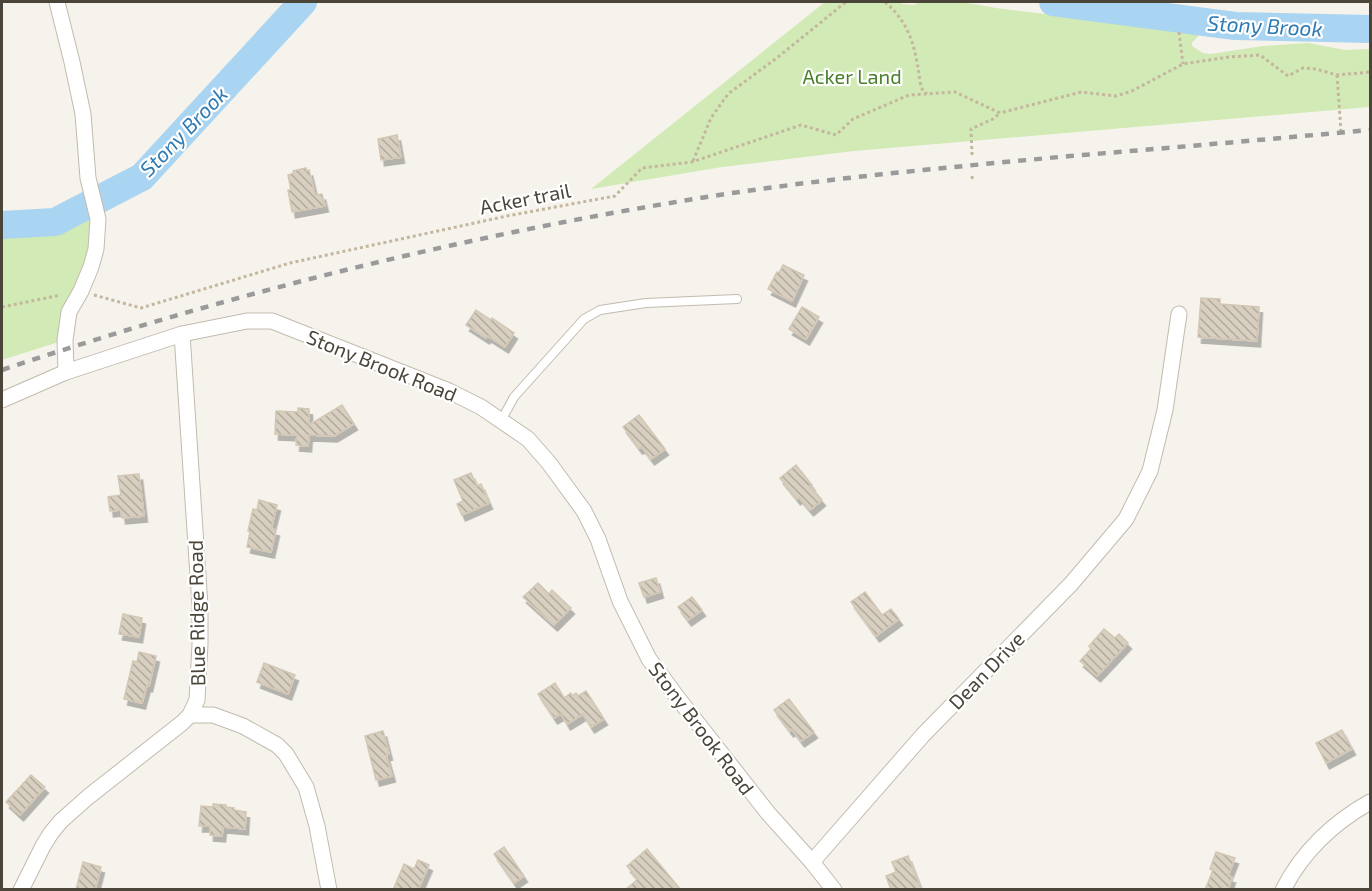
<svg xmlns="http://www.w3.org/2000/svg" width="1372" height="891" viewBox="0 0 1372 891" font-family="'Exo 2',sans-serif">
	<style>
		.green { fill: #d2eab5 }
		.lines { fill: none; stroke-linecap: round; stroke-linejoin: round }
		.river { stroke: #a9d4f2; stroke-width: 28 }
		.building { fill: url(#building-back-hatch); stroke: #d3c7b4; stroke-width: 1.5; filter: url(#shadow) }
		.service-casing { stroke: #c2bbae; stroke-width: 10 }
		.minor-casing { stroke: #c2bbae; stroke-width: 17 }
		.path { stroke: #c4b79f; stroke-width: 3; stroke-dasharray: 3 3; stroke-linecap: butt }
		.service { stroke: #fff; stroke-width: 8 }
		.minor { stroke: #fff; stroke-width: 15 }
		.rail { stroke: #9a9a9a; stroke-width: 4.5; stroke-dasharray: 8 8; stroke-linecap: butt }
		.labels { text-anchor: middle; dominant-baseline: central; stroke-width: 4.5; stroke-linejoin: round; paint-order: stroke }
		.park-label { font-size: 20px; fill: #4a7f2a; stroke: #fff }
		.street-label { font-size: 20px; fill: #4b4439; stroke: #fff }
		.water-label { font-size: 21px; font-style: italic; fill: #2e7ab2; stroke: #fff }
	</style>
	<defs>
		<pattern id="building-back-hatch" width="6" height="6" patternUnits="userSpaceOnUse" patternTransform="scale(1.5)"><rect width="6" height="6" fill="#d8cfc1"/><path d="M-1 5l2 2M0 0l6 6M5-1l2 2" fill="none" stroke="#b1aa9e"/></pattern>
		<filter id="shadow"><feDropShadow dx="3.5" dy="6" stdDeviation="0" flood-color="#0004"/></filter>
	</defs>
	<rect width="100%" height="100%" fill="#f6f3ec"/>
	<g class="green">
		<path d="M 825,2 L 899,2 L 903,4 L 913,5 L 920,2 L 962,2 L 996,8 L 1087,19 L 1182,24 L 1198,31 L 1199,35 L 1192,43 L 1192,46 L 1203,53 L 1211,54 L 1263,46 L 1308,43 L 1345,50 L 1370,49 L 1370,107 L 854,151 L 722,167 L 591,189 Z"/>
		<path d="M 98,219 L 65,340 L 2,360 L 2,225 Z"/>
	</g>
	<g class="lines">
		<g class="river">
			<path d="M 1053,2 L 1235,26 L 1370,29"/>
			<path d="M 2,225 L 55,222 L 142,177 L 303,2"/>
		</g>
	</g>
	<g class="building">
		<path d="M 397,135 L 401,157 L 381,160 L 378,139 Z"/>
		<path d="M 306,168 L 306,171 L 309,170 L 315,195 L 322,194 L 325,206 L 292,212 L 288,190 L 291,190 L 288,175 L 294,173 L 293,171 Z"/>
		<path d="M 783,265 L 804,275 L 792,301 L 768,289 L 777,272 L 779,273 Z"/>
		<path d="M 1201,298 L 1220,299 L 1220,304 L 1259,307 L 1257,341 L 1198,337 Z"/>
		<path d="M 802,307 L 819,317 L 806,339 L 789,329 Z"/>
		<path d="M 476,310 L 491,320 L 492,318 L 514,333 L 505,347 L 488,336 L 486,338 L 466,325 Z"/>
		<path d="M 342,405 L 354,424 L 334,436 L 309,435 L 308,446 L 296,445 L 297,435 L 275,434 L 276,411 L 298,412 L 298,408 L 309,409 L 309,425 Z"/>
		<path d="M 639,415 L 665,449 L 651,459 L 642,447 L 639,448 L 623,427 Z"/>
		<path d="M 796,465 L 812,485 L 810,486 L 822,500 L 810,510 L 799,497 L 797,499 L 780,478 Z"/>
		<path d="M 471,473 L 477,486 L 481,484 L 489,503 L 462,515 L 457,504 L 463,501 L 454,480 Z"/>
		<path d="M 139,474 L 144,516 L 122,518 L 121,510 L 110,511 L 108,497 L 121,495 L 118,476 Z"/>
		<path d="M 259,500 L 277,505 L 271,529 L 276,530 L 271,552 L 247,547 L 250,532 L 248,531 L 253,509 L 257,510 Z"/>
		<path d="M 656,578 L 660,592 L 644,597 L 639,583 Z"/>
		<path d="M 538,583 L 549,594 L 552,590 L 571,608 L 554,625 L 523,597 Z"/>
		<path d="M 865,592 L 882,615 L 891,609 L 899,619 L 876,636 L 851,602 Z"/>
		<path d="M 692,597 L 702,610 L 688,620 L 678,607 Z"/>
		<path d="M 123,614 L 142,618 L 139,637 L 119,634 Z"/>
		<path d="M 1104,629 L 1115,638 L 1119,634 L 1128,643 L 1097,676 L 1080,661 L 1091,649 L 1089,646 Z"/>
		<path d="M 139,652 L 156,656 L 149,686 L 147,685 L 142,703 L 124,699 L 133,661 L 137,662 Z"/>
		<path d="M 264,663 L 295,675 L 288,694 L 257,682 Z"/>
		<path d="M 555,683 L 564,698 L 571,693 L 572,696 L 576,693 L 578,696 L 586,691 L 604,719 L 591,727 L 583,714 L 567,724 L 561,714 L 554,718 L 538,694 Z"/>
		<path d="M 789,699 L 814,732 L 801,741 L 792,729 L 790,731 L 774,710 Z"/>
		<path d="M 1342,730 L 1352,749 L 1326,763 L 1316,743 Z"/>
		<path d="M 383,731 L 389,754 L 386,755 L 392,776 L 376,780 L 365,736 Z"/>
		<path d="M 31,775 L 45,787 L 20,815 L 6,802 Z"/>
		<path d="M 213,804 L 226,805 L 226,807 L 234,808 L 234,810 L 246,812 L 245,829 L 223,827 L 222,836 L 210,835 L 210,826 L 199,826 L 201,806 L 213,807 Z"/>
		<path d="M 504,847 L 524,876 L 514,883 L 494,854 Z"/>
		<path d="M 647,849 L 681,890 L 625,890 L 638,879 L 627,866 Z"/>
		<path d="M 1216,852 L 1235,858 L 1228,876 L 1232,877 L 1228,890 L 1205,890 L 1213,870 L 1210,869 Z"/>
		<path d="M 908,856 L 921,890 L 891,890 L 886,876 L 896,872 L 892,862 Z"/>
		<path d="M 418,860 L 429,865 L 418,890 L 393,890 L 404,864 L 414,869 Z"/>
		<path d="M 83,862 L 101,867 L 95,890 L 76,890 Z"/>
	</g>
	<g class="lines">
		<g class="service-casing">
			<path id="service" d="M 501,421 L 514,397 L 584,319 L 600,310 L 646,303 L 737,299"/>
		</g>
		<g class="minor-casing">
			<g id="minor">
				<path d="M 57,2 L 72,62 L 83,114 L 88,178 L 98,219 L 96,249 L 91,267 L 81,291 L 69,312 L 65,340 L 66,372 L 182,334 L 247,321 L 272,321 L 449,391 L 481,407 L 528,439 L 549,463 L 584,511 L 598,539 L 620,601 L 649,659 L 677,697 L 768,813 L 812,862 L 834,890"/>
				<path d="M 2,400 L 66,372"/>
				<path d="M 190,715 L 213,715 L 243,726 L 277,745 L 286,754 L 306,787 L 317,826 L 329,890"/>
				<path d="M 812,862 L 923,735 L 1071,584 L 1126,519 L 1150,471 L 1165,410 L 1179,314"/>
				<path d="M 21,890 L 43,846 L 51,833 L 61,821 L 88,797 L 182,723 L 190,715 L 197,700 L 200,644 L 200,606 L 182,334"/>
				<path d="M 1283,890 C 1302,852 1334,822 1370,802"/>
			</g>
		</g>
		<g class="path">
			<path d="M 885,2 C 913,26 916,53 921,88 L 927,94"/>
			<path d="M 1179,32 L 1183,64"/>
			<path d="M 1337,75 L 1341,132"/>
			<path d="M 972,155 L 971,129 L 993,119 L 1000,113"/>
			<path d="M 693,161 L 711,118 L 728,94 L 778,57 L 846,2"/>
			<path d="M 972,176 L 973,182"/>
			<path d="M 94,295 L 141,308 L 290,263 L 507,216 L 615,196 L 642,168 L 692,162 L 801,125 L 836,135 L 853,119 L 909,95 L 955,92 L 1000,113 L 1081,92 L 1116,96 L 1132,91 L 1183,64 L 1229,57 L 1260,55 L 1288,76 L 1303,68 L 1316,69 L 1337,75 L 1370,72"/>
			<path d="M 2,307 L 61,295"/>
		</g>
		<use href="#service" class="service"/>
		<use href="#minor" class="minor"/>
		<path class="rail" d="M 2,370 C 225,295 455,238 688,200 C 814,179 943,168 1070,156 C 1170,148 1270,139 1370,130"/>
	</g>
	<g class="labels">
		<g class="park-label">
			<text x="852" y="76">Acker Land</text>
		</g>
		<g class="street-label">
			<text transform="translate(525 198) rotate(-11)">Acker trail</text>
			<text transform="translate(382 365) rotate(22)">Stony Brook Road</text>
			<text transform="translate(196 613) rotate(-91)">Blue Ridge Road</text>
			<text transform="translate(986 670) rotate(-46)">Dean Drive</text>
			<text transform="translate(702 728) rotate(53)">Stony Brook Road</text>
		</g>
		<g class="water-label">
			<text transform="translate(1265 25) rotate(3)">Stony Brook</text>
			<text transform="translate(183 131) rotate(-46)">Stony Brook</text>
		</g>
	</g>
	<rect width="1372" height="891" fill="none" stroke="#4b4439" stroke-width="6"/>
</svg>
